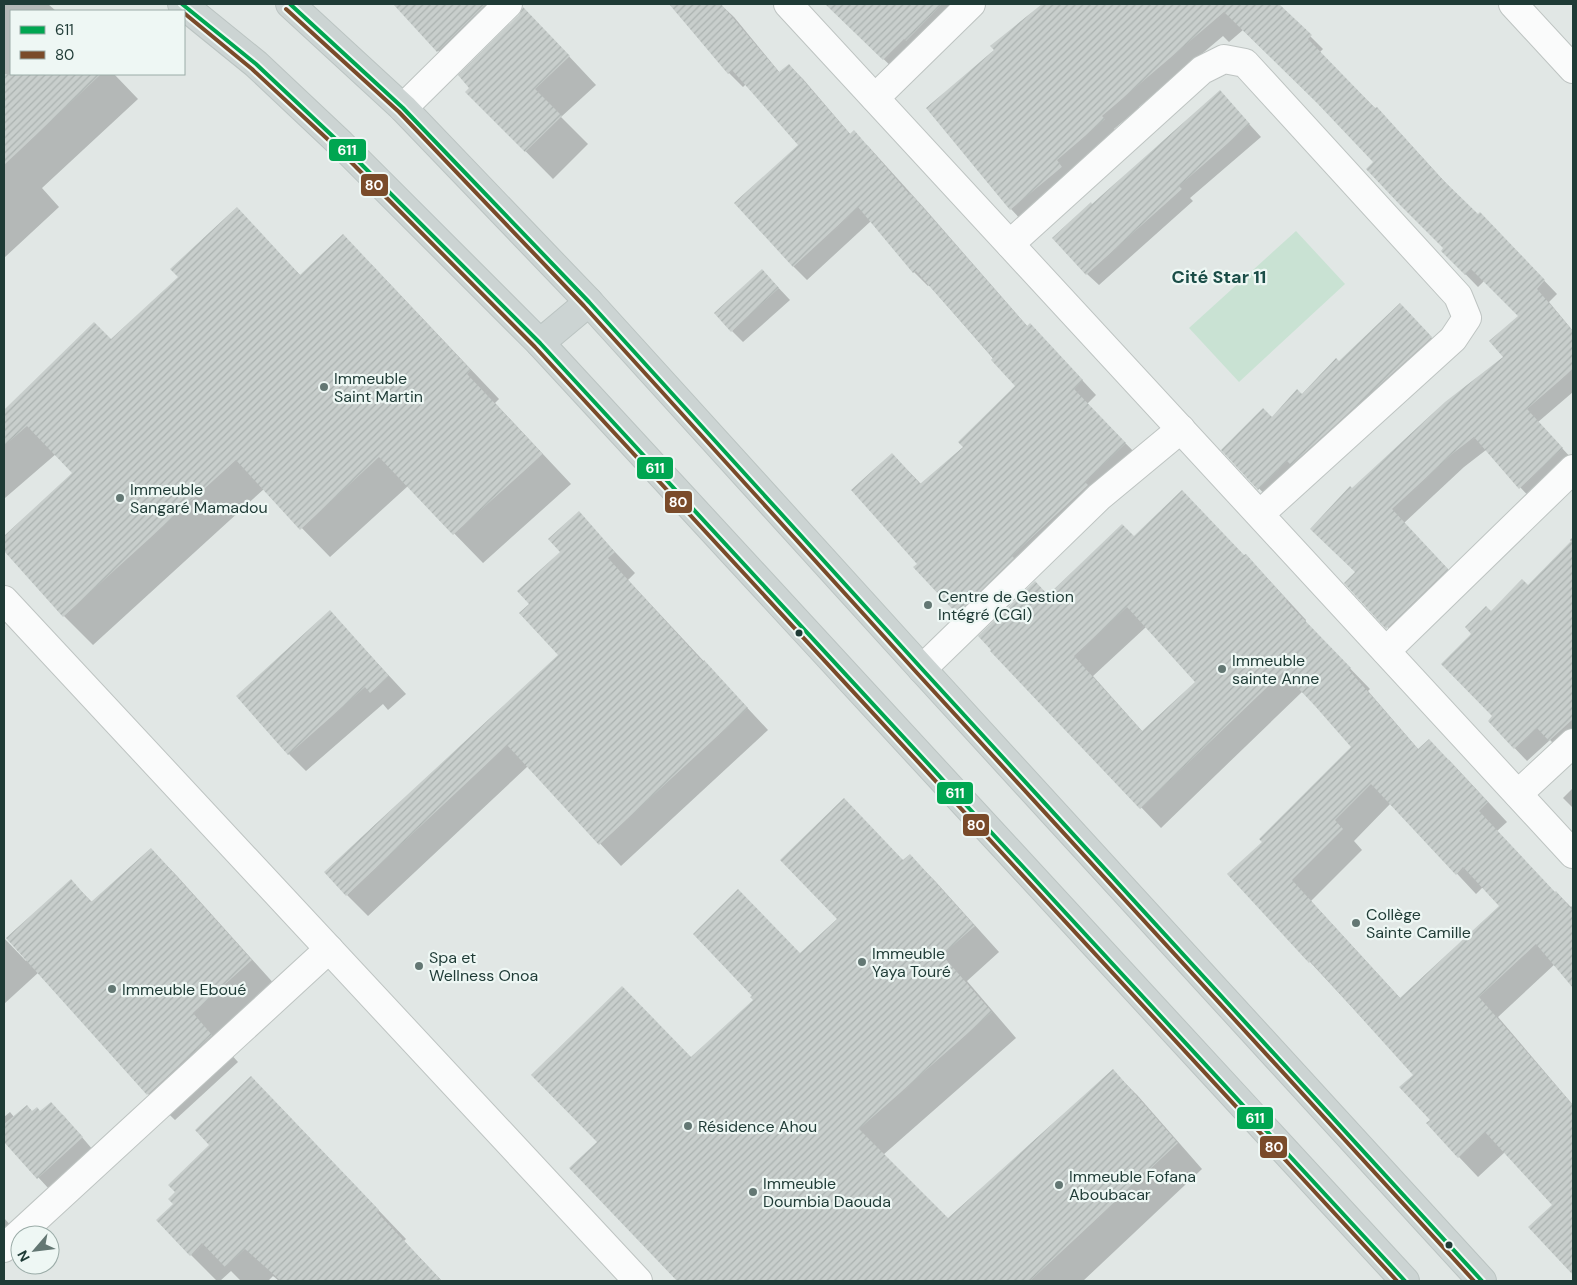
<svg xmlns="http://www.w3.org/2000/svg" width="1577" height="1285" viewBox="0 0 1577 1285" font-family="'DM Sans',sans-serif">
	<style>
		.green { fill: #c9e2d3 }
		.shadow { fill: #0003; fill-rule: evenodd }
		.building { fill: url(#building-hatch); fill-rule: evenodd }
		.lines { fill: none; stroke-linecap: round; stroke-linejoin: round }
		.minor-casing { stroke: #bec4c2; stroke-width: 30 }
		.major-casing { stroke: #bbc4c2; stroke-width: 30 }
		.minor { stroke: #fafbfb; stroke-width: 28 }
		.major { stroke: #ccd4d3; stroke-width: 28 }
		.bus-1-casing { stroke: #eef7f4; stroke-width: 8 }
		.bus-2-casing { stroke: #eef7f4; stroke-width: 8 }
		.bus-1 { stroke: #00a651; stroke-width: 4 }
		.bus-2 { stroke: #7a4b2a; stroke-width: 4 }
		.poi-dot { fill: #637773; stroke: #eef7f4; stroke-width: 2 }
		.bus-dot { fill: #1f3b36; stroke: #eef7f4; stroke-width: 2 }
		.labels { text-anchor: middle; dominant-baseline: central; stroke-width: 4.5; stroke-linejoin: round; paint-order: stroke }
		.poi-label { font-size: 16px; fill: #1f3b36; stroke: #eef7f4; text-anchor: start }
		.neighbourhood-label { font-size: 18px; font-weight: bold; fill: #1a4d47; stroke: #eef7f4 }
		.line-badge { stroke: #eef7f4; stroke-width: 2 }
		.badge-label { font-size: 14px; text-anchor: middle; font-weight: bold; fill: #fff }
	</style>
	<defs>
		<pattern id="building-hatch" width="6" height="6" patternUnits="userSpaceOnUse" patternTransform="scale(1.25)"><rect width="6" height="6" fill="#c8cecc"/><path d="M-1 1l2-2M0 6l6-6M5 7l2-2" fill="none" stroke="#abb2b0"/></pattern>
	</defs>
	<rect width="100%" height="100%" fill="#e1e7e5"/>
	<path class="green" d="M 1296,231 L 1345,284 L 1239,382 L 1189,328 Z"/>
	<g class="shadow">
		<path d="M 4,4 L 48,4 L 56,11 L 11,11 L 11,74 L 114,74 L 138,99 L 42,188 L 59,207 L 4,258 Z"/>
		<path d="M 395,4 L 528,4 L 520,5 L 454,68 Z"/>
		<path d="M 670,4 L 711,4 L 715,8 L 720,4 L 734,17 L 780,73 L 789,65 L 803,79 L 851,135 L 868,146 L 925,209 L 1028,327 L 1044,339 L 1096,395 L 1087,404 L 1139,457 L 971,627 L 958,613 L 919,564 L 892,454 L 921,484 L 964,447 L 1017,386 L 929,285 L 928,286 L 914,272 L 871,221 L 807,280 L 793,266 L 799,145 L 746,84 L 743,87 L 729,73 Z"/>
		<path d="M 830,4 L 968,4 L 897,72 L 842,19 Z"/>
		<path d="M 1058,4 L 1275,4 L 1277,6 L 1278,4 L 1323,49 L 1319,53 L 1376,109 L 1389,121 L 1454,192 L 1478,216 L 1492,226 L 1557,294 L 1549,302 L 1573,331 L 1573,392 L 1538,422 L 1573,460 L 1532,500 L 1486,450 L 1464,467 L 1404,523 L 1460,582 L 1400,640 L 1346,583 L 1356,573 L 1352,489 L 1504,357 L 1520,316 L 1484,281 L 1478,287 L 1443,251 L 1445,248 L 1375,163 L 1322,106 L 1243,30 L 1229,42 L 1223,36 L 1139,107 L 1139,108 L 1114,129 L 1117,133 L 1023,222 L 1011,209 L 1046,16 Z"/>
		<path d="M 550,36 L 596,85 L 561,117 L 588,144 L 553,179 L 467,92 Z"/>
		<path d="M 1220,92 L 1261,137 L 1190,198 L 1193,201 L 1099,285 L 1087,274 L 1093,205 Z"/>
		<path d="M 237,209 L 301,276 L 371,264 L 499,399 L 495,403 L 571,484 L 483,563 L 408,486 L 330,557 L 264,489 L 93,645 L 64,616 L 4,549 L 4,537 L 74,473 L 56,454 L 5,498 L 4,497 L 4,412 L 94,323 L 112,341 L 180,277 Z"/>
		<path d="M 774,283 L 790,300 L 743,342 L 732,331 Z"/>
		<path d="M 1411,316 L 1442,349 L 1270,500 L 1223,450 L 1272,419 L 1302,396 L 1339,363 Z"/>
		<path d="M 578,513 L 635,573 L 628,580 L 768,730 L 621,866 L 528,766 L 368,916 L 347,895 L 559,655 L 531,604 L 562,552 Z"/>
		<path d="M 1134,537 L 1245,557 L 1246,555 L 1306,620 L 1305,622 L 1370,689 L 1368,691 L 1419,750 L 1449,760 L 1507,822 L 1497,831 L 1555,893 L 1556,892 L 1571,907 L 1573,905 L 1573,986 L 1555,964 L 1498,1017 L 1573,1105 L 1573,1274 L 1530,1228 L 1554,1205 L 1505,1152 L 1478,1177 L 1459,1157 L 1431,1120 L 1415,1075 L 1310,962 L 1264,842 L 1353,747 L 1303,691 L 1161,828 L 992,651 L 1049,596 ZM 1146,627 L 1197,683 L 1143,732 L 1093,676 ZM 1391,803 L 1476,894 L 1483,887 L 1501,906 L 1401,999 L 1311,901 L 1362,850 L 1354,841 Z"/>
		<path d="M 1573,537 L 1573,743 L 1563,753 L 1550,740 L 1527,761 L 1489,721 L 1494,716 L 1473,634 L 1491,613 L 1529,587 L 1572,542 L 1570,540 Z"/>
		<path d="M 330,612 L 406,694 L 388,710 L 383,704 L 306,771 L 289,754 Z"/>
		<path d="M 1573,788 L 1573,808 L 1563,798 Z"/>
		<path d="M 151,849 L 177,876 L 277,987 L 218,1040 L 238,1062 L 175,1120 L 148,1094 L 39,972 L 4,1004 L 4,938 L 26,961 L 71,881 L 92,902 Z"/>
		<path d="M 910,856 L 935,881 L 999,952 L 967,981 L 1016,1038 L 883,1155 L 948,1220 L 1113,1071 L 1138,1096 L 1202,1169 L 1083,1281 L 678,1281 L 571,1168 L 755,1000 L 800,954 Z"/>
		<path d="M 279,1106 L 406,1239 L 404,1241 L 442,1281 L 279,1281 L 273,1276 L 268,1281 L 241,1281 L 231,1271 L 220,1281 L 217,1281 L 191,1255 Z"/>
		<path d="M 10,1112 L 14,1117 L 33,1112 L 63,1115 L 93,1150 L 49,1189 L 4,1140 L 4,1117 Z"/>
		<path d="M 4,1218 L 13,1228 L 4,1236 Z"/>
	</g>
	<g class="building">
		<path d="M 393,4 L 486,4 L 437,52 Z"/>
		<path d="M 669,4 L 721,4 L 779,72 L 789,64 L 850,134 L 854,130 L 910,195 L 911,194 L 1027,326 L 1030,323 L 1083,380 L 1074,389 L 1126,443 L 1085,482 L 1088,485 L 1012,556 L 1014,558 L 957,614 L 913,567 L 917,564 L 851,490 L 892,453 L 920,484 L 963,447 L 958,442 L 1015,386 L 991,360 L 993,358 L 916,271 L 913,273 L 858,207 L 793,267 L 734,203 L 798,145 L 732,70 L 728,74 Z"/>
		<path d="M 825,4 L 942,4 L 906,41 L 904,39 L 883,60 Z"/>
		<path d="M 1042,4 L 1279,4 L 1312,35 L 1308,39 L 1375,108 L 1377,107 L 1442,179 L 1478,214 L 1480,212 L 1545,280 L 1537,289 L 1573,331 L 1573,369 L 1527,409 L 1563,448 L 1519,489 L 1474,437 L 1452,454 L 1392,509 L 1448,569 L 1386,629 L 1344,583 L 1355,572 L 1310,529 L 1350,486 L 1352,488 L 1445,402 L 1503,357 L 1489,341 L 1518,316 L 1471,269 L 1465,275 L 1441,251 L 1443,248 L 1401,206 L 1366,169 L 1373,162 L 1317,103 L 1224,12 L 1102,116 L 1105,119 L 1057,160 L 1062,167 L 1010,210 L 926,108 L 994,50 L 990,46 Z"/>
		<path d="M 523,7 L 570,56 L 535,89 L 562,116 L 525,152 L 465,92 L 469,88 L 458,75 L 519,15 Z"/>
		<path d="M 4,74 L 101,74 L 4,165 Z"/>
		<path d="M 1220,90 L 1250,124 L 1179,186 L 1182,189 L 1086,275 L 1052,238 L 1091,202 L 1092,204 Z"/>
		<path d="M 237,207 L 300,275 L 343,234 L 471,370 L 467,374 L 543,454 L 453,535 L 379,457 L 300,530 L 236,460 L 63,617 L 4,551 L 4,536 L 72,473 L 27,426 L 4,446 L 4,410 L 94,322 L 111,339 L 178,277 L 170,269 Z"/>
		<path d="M 762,269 L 779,288 L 731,332 L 714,313 Z"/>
		<path d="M 1400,303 L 1432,337 L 1291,465 L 1287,461 L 1258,490 L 1221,450 L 1263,408 L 1272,417 L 1297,389 L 1302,394 L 1336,358 L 1339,361 Z"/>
		<path d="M 1182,490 L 1244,555 L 1246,554 L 1287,600 L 1286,601 L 1351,668 L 1349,670 L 1418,749 L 1429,739 L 1488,802 L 1479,811 L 1555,892 L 1556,891 L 1573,911 L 1573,988 L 1536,944 L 1479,997 L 1573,1105 L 1573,1275 L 1528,1227 L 1552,1205 L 1485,1132 L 1458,1158 L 1426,1123 L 1430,1120 L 1399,1087 L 1413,1075 L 1310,961 L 1309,963 L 1227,874 L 1262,842 L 1259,839 L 1351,747 L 1315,706 L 1283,672 L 1140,809 L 990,651 L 991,650 L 978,636 L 1035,581 L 1048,595 L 1122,524 L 1134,536 ZM 1127,607 L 1195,682 L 1142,731 L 1074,656 ZM 1371,784 L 1456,875 L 1463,867 L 1499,906 L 1400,998 L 1292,880 L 1343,829 L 1335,820 Z"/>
		<path d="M 579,511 L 615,552 L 608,558 L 703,662 L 704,660 L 748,708 L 599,845 L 507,745 L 346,896 L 324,872 L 558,655 L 519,613 L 529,604 L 517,591 L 560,552 L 548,539 Z"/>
		<path d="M 1573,539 L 1573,719 L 1549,741 L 1537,728 L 1514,749 L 1488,721 L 1492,716 L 1441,664 L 1471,634 L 1465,627 L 1486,606 L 1491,611 L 1522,579 L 1528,585 Z"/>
		<path d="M 330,610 L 389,676 L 370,693 L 365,687 L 288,755 L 236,696 Z"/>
		<path d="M 844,798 L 903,860 L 910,854 L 975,926 L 942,955 L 992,1012 L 859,1129 L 948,1218 L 1113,1069 L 1178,1143 L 1030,1281 L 677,1281 L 569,1168 L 597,1142 L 531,1075 L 622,986 L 691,1057 L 753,1000 L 750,997 L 752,996 L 693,934 L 738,889 L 800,953 L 837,919 L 780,860 Z"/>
		<path d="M 151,848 L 252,960 L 193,1013 L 212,1035 L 147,1095 L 6,938 L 71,879 L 91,902 Z"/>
		<path d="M 251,1076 L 379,1210 L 377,1212 L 442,1281 L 281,1281 L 245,1249 L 225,1267 L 202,1243 L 190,1256 L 156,1220 L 173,1204 L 168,1199 L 175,1192 L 168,1185 L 209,1145 L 195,1130 Z"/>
		<path d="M 51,1102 L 83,1137 L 37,1179 L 4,1142 L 4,1124 L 27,1105 L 32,1111 L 37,1107 L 40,1111 Z"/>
	</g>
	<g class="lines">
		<g class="minor-casing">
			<g id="minor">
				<path d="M 788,4 L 1573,854"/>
				<path d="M 1513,4 L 1573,69"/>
				<path d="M 875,98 L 971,4"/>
				<path d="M 403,108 L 508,4"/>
				<path d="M 1010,244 L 1202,70 L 1224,59 L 1245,63 L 1458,296 L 1467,318 L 1453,339 L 1260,514"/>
				<path d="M 4,600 L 638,1281"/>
				<path d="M 1386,651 L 1573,469"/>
				<path d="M 922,669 L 1099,497 L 1181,429"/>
				<path d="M 1518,794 L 1573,743"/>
				<path d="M 4,1248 L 329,949"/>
			</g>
		</g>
		<g class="major-casing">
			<g id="major">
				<path d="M 182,4 L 256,64 L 341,144 L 540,343 L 1405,1281"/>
				<path d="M 290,4 L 403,108 L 589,302 L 922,669 L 1482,1281"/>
				<path d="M 540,343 L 589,302"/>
			</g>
		</g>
		<use href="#minor" class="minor"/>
		<use href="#major" class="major"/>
		<g class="bus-1-casing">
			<g id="bus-1">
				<path d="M 182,4 L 256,64 L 341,144 L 540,343 L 1405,1281"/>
				<path d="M 290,4 L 403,108 L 589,302 L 922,669 L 1482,1281"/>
			</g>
		</g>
		<g class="bus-2-casing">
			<g id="bus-2">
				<path d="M 286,9 L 399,112 L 584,306 L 917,673 L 1474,1281"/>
				<path d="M 184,13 L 252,69 L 337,148 L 535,347 L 1397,1281"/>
			</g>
		</g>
		<use href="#bus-1" class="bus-1"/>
		<use href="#bus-2" class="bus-2"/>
	</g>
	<g class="poi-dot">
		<circle cx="324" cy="387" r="5"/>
		<circle cx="120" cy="498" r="5"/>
		<circle cx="928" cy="605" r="5"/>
		<circle cx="1222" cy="669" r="5"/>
		<circle cx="1356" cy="923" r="5"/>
		<circle cx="862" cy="962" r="5"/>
		<circle cx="419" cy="966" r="5"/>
		<circle cx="112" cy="989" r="5"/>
		<circle cx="688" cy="1126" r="5"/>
		<circle cx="1059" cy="1185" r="5"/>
		<circle cx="753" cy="1192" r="5"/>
	</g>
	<g class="bus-dot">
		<circle cx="799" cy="633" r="4.5"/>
		<circle cx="1449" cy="1245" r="4.5"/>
	</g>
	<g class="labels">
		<g class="poi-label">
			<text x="334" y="378">Immeuble<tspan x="334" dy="18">Saint Martin</tspan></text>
			<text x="130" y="489">Immeuble<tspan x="130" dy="18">Sangaré Mamadou</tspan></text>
			<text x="938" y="596">Centre de Gestion<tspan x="938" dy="18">Intégré (CGI)</tspan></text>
			<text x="1232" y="660">Immeuble<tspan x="1232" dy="18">sainte Anne</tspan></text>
			<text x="1366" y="914">Collège<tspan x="1366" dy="18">Sainte Camille</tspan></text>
			<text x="872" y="953">Immeuble<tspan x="872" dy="18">Yaya Touré</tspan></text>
			<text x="429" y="957">Spa et<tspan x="429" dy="18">Wellness Onoa</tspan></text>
			<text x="122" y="989">Immeuble Eboué</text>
			<text x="698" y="1126">Résidence Ahou</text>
			<text x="1069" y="1176">Immeuble Fofana<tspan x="1069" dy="18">Aboubacar</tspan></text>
			<text x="763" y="1183">Immeuble<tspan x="763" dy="18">Doumbia Daouda</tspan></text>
		</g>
		<g class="neighbourhood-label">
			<text x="1219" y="277">Cité Star 11</text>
		</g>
	</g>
	<g class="line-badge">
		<rect x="328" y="138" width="39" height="24" rx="5" fill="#00a651"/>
		<rect x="360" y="173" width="29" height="24" rx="5" fill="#7a4b2a"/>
		<rect x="636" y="456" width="38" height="24" rx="5" fill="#00a651"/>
		<rect x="664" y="490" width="29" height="24" rx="5" fill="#7a4b2a"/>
		<rect x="936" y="781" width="38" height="24" rx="5" fill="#00a651"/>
		<rect x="962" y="813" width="28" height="24" rx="5" fill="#7a4b2a"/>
		<rect x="1236" y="1106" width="38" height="24" rx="5" fill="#00a651"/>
		<rect x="1259" y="1135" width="29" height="24" rx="5" fill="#7a4b2a"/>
	</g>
	<g class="badge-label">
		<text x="347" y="155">611</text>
		<text x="374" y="190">80</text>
		<text x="655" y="473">611</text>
		<text x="678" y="507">80</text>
		<text x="955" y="798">611</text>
		<text x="976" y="830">80</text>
		<text x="1255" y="1123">611</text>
		<text x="1274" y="1152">80</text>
	</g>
	<rect width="1577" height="1285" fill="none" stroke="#1f3b36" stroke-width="10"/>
	<rect x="10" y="10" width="175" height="65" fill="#eef7f4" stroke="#9baca8"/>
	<rect x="20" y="26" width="25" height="8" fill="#00a651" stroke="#9baca8"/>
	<text x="55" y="35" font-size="15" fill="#1f3b36">611</text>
	<rect x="20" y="51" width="25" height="8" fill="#7a4b2a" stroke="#9baca8"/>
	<text x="55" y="60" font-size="15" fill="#1f3b36">80</text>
	<g transform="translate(35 1250) rotate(242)"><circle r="24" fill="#eef7f4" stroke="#9baca8"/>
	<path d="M0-4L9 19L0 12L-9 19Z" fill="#637773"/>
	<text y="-8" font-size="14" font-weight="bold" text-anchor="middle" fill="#1f3b36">N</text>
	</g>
</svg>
